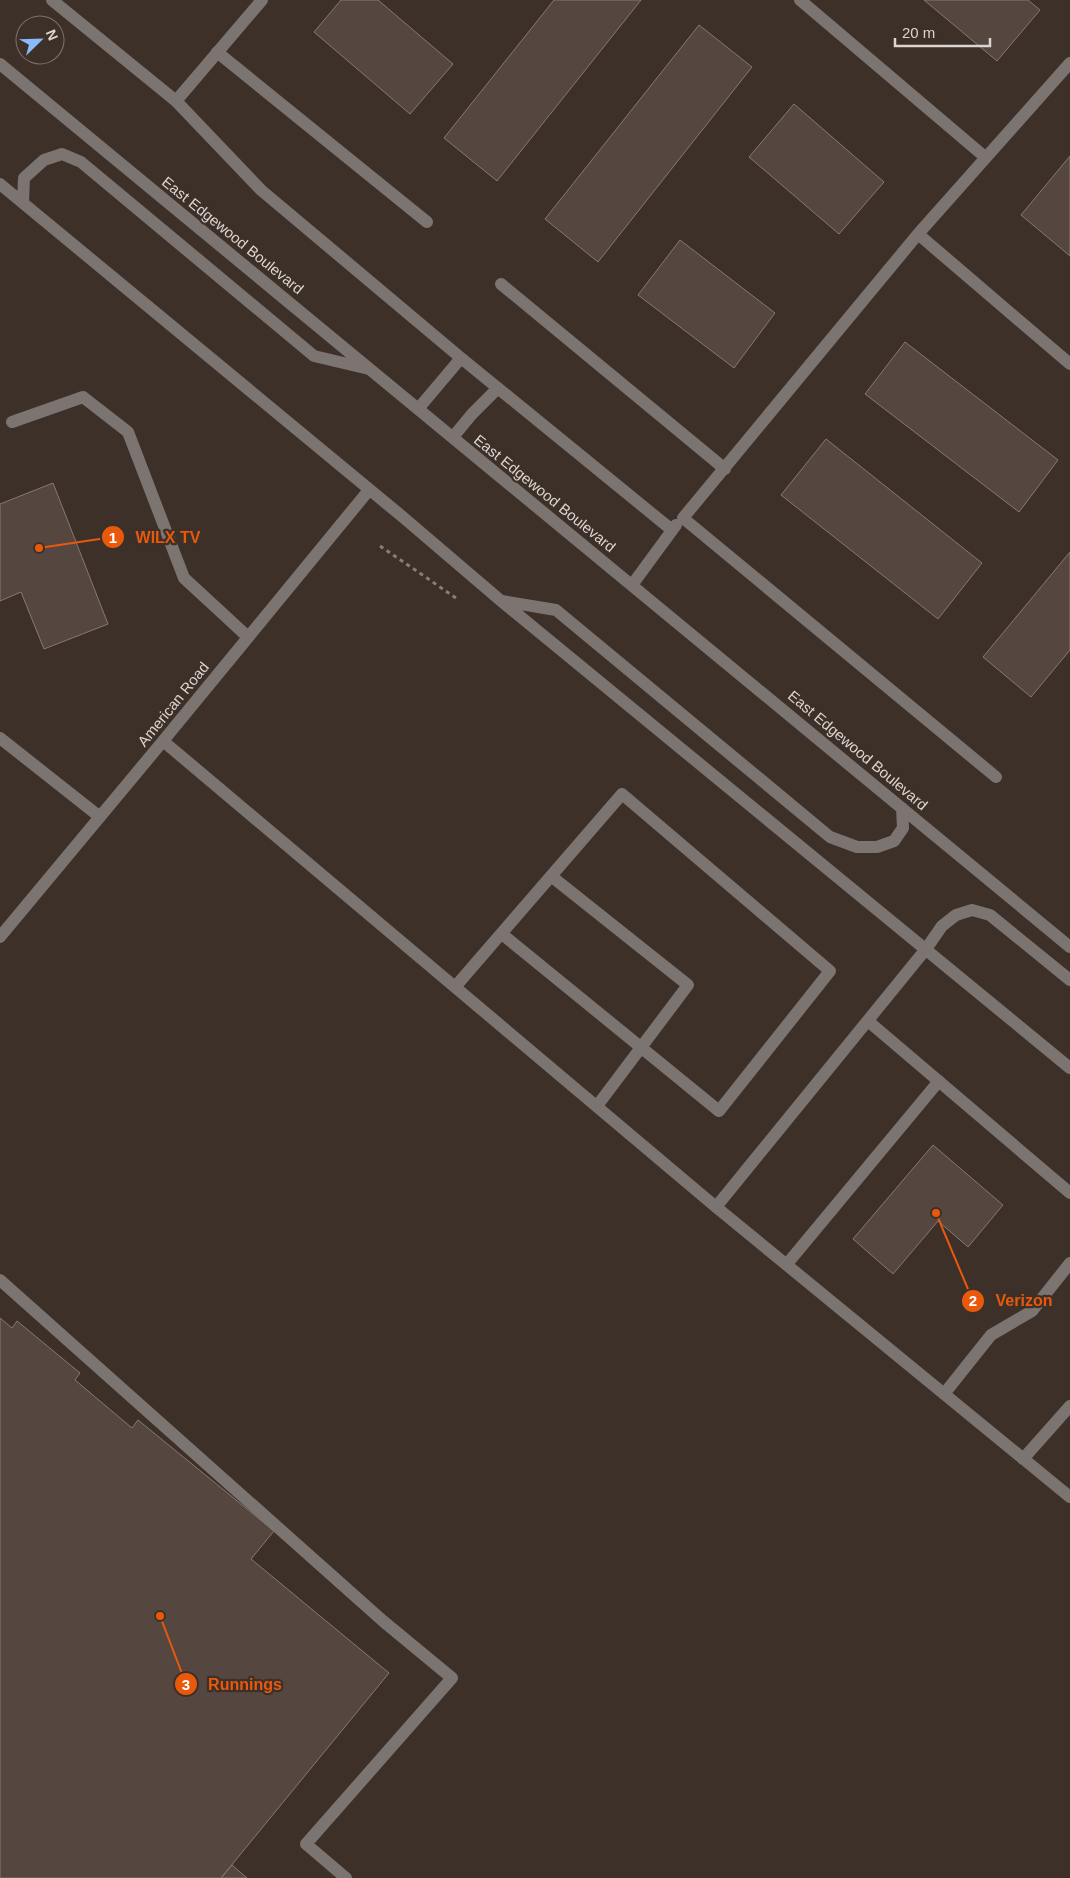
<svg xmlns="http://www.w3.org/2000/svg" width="1070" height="1878" viewBox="0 0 1070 1878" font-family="Arial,sans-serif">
  <rect width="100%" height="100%" fill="#3d3029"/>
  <path fill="#554740" stroke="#887871" d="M341 0H378L453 64 410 114 314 32Z
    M554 0H641L497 181 444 138Z
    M924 0H1028L1040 10 997 61Z
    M699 25 752 67 598 262 545 219Z
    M794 104 884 182 839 234 749 157Z
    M1070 156V256L1021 215Z
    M680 240 775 313 734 368 638 295Z
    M905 342 1058 460 1019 512 865 394Z
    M826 439 982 563 938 619 781 495Z
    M53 483 108 624 44 649 21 592 0 601V504Z
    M1070 552V650L1031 697 983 657Z
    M933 1145 1003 1205 968 1247 938 1221 893 1274 853 1239Z
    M0 1318 12 1328 17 1321 80 1373 75 1380 132 1428 138 1420 274 1531 251 1559 389 1673 221 1878H0Z
    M232 1865 247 1878H221Z"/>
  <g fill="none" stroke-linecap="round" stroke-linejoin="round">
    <path stroke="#887e78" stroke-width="3" stroke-dasharray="4 4" stroke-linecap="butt" d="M380 546 459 600"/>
    <path stroke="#7b7471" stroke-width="12" d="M52 0 176 101
      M262 0 176 101 261 190 461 358 672 530
      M800 0 985 157
      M217 52 427 222
      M0 64 1070 947
      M0 184 404 518 500 600 1070 1068
      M23 203 24 178 44 160 62 154 81 162 314 356 369 369
      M918 234 1070 364
      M501 284 725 469
      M418 409 461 358
      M12 422 83 397 128 432 184 578 248 637
      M453 437 472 414 498 388
      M632 585 676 525
      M502 601 556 610 830 837 857 847H877L894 841 903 828 902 808
      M0 738 100 817
      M163 741 716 1207 1070 1497
      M996 777 683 518 918 234 1070 63
      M551 876 688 985 597 1106
      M0 937 163 741 369 490
      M455 987 622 794 830 971 719 1111 502 934
      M868 1021 1070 1193
      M716 1207 926 949 942 926 956 915 972 910 990 915 1070 980
      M787 1264 939 1081
      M0 1280 383 1621 452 1678 306 1844 346 1878
      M944 1394 991 1335 1032 1311 1070 1263
      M1023 1459 1070 1406"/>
  </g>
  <g text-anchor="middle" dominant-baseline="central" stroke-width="4.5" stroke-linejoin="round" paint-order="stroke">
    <g font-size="15" fill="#dcd4d0" stroke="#3d3029">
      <text transform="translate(233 235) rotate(39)">East Edgewood Boulevard</text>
      <text transform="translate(545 493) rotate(39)">East Edgewood Boulevard</text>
      <text transform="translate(173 704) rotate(-51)">American Road</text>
      <text transform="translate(858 750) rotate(40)">East Edgewood Boulevard</text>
    </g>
  </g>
  <path fill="none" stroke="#e8590c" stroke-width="2" d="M39 548L113 537M936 1213L973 1301M160 1616L186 1684"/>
  <g fill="#e8590c" stroke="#3d3029" stroke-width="2">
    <circle cx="39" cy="548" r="5"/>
    <circle cx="936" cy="1213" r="5"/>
    <circle cx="160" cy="1616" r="5"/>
    <circle cx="113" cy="537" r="12"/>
    <circle cx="973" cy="1301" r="12"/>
    <circle cx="186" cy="1684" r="12"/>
  </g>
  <g font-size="15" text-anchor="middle" font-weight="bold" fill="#fff">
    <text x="113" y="543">1</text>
    <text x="973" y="1306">2</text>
    <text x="186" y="1690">3</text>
  </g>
  <g font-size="16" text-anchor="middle" font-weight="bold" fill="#e8590c" stroke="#3d3029" stroke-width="4.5" stroke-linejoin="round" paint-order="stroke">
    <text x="168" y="543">WILX TV</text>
    <text x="1024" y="1306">Verizon</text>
    <text x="245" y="1690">Runnings</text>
  </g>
  <g transform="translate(40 40) rotate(67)"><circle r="24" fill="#3d3029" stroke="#7d726c"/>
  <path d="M0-4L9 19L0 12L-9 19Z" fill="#8abafc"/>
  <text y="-8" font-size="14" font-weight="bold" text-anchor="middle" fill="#dcd4d0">N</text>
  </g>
  <path d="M895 38v8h95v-8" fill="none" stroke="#dcd4d0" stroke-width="2.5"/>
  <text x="902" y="38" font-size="15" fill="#dcd4d0" stroke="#3d3029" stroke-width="4" paint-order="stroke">20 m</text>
</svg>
